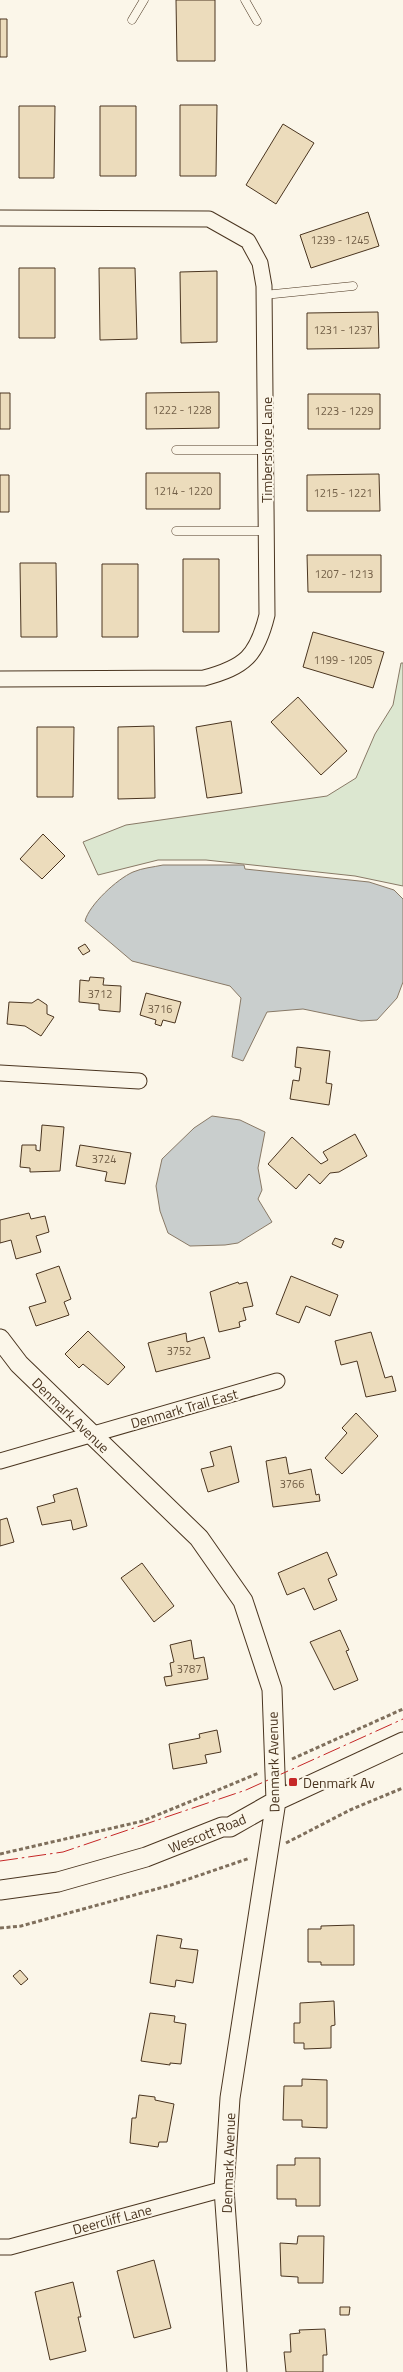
<svg xmlns="http://www.w3.org/2000/svg" width="403" height="2372" viewBox="0 0 403 2372" font-family="'Titillium Web',sans-serif">
  <rect width="100%" height="100%" fill="#fbf6e9"/>
  <path fill="#dce7d0" stroke="#887966" d="M401 663H403V886L355 876 206 860H158L98 875 83 842 126 825 327 796 356 778 375 734 393 705Z"/>
  <path fill="#c9cecd" stroke="#887966" d="M163 865H244L245 869 369 882 394 890 403 899V982L397 998 377 1020 361 1021 303 1009 267 1012 243 1061 232 1057 241 998 230 986 132 961 85 921C89 905 117 879 133 872 142 868 154 867 163 865Z
    M212 1116 240 1120 265 1132 258 1168 262 1190 258 1199 272 1222 238 1243 225 1245 190 1246 168 1233 160 1211 156 1186 162 1159 194 1128Z"/>
  <path fill="#ecdcbc" stroke="#4a3520" d="M176 0H215V61H177Z
    M0 19H7V57H0Z
    M180 105H217L216 176H180Z
    M19 106H55L54 178H19Z
    M100 106H136V176H100Z
    M283 124 314 143 276 204 246 185Z
    M368 212 379 246 311 268 300 235Z
    M19 268H55V338H19Z
    M99 268H135L137 339 100 340Z
    M217 271V342L181 343 180 272Z
    M378 312 379 348 307 349V313Z
    M219 392V428L146 429V393Z
    M0 393H10V429H0Z
    M308 394H380V429H308Z
    M146 473H220V509H146Z
    M379 474 380 511H307V475Z
    M0 475H9V512H0Z
    M307 555H381V592H308Z
    M183 559H219V632H183Z
    M20 563H56L57 637H21Z
    M102 564H138V637H102Z
    M313 632 384 652 373 688 303 667Z
    M298 697 347 751 321 775 271 722Z
    M231 721 242 793 207 798 196 727Z
    M154 726 155 798 118 799V727Z
    M37 727H74L73 797H37Z
    M43 834 65 856 42 879 20 859Z
    M85 944 90 951 83 955 78 948Z
    M90 977 104 978 103 985 121 986 120 1012 99 1010V1004L79 1002 80 980 89 981Z
    M146 993 181 1002 175 1023 163 1020 161 1026 155 1024 156 1020 140 1015Z
    M38 999 47 1005V1014L54 1017 41 1036 25 1026 7 1024 9 1002 32 1003Z
    M297 1047 330 1051 326 1083 332 1084 329 1105 290 1099 293 1080 299 1081 301 1068 295 1067Z
    M42 1125 64 1127 60 1171 30 1172V1168L20 1167 22 1145H36V1150L40 1151Z
    M355 1134 367 1156 339 1172 330 1173 320 1184 309 1174 296 1189 268 1164 292 1137 321 1164 328 1160 323 1152Z
    M80 1145 131 1153 125 1184 105 1181 107 1172 76 1166Z
    M29 1213 31 1219 45 1216 49 1232 36 1236 41 1252 16 1259 11 1240 0 1243V1220Z
    M335 1238 344 1241 341 1248 332 1244Z
    M59 1266 71 1299 64 1302 69 1315 36 1326 29 1307 46 1302 36 1274Z
    M291 1276 338 1295 330 1316 306 1306 299 1323 276 1314Z
    M238 1282 239 1284 247 1282 253 1306 243 1308 246 1320 239 1322 240 1327 219 1332 210 1292Z
    M88 1331 125 1367 108 1385 83 1364 79 1368 65 1354Z
    M371 1332 385 1378 392 1376 396 1391 366 1397 357 1361 341 1365 335 1341Z
    M186 1333 187 1342 204 1337 210 1358 156 1372 148 1343Z
    M356 1413 378 1436 342 1474 325 1458 347 1433 342 1428Z
    M231 1446 239 1482 208 1492 201 1469 214 1466 210 1452Z
    M286 1457 289 1474 311 1469 316 1495 319 1494 320 1501 273 1507 266 1461Z
    M77 1488 87 1526 73 1530 71 1520 42 1525 37 1507 55 1502 53 1495Z
    M7 1518 14 1542 0 1546V1520Z
    M327 1552 337 1575 328 1579 337 1600 314 1610 304 1588 287 1595 278 1573Z
    M142 1563 174 1606 154 1622 121 1578Z
    M340 1630 349 1650 346 1651 358 1680 334 1690 310 1642Z
    M191 1640 194 1659 204 1657 208 1679 166 1686 164 1677 172 1676 170 1663 174 1662 170 1645Z
    M217 1730 221 1752 205 1755 207 1763 173 1769 169 1744 200 1738 199 1734Z
    M354 1925V1965H321V1962H308V1929H321V1926Z
    M157 1935 182 1939 180 1948 198 1950 193 1983 176 1980 175 1987 150 1983Z
    M20 1970 28 1979 21 1985 13 1976Z
    M334 2001 335 2025 331 2026V2048L304 2049V2043H294V2023H300V2003Z
    M150 2013 175 2016 174 2022 186 2024 181 2064 170 2063V2065L141 2061Z
    M302 2079 327 2080V2128L302 2127V2120H283L284 2086H302Z
    M139 2095 155 2097V2100L174 2104 167 2142H159L158 2147 130 2143 132 2118H136Z
    M295 2158H320V2206H296V2199H277V2165H295Z
    M298 2236H324L323 2283H298V2277L281 2276 280 2243 297 2244Z
    M154 2260 171 2328 134 2338 117 2271Z
    M73 2282 81 2317H78L86 2351 50 2360 35 2292Z
    M340 2307H350L349 2315H340Z
    M325 2329 327 2355H323V2372H286L284 2352H291L290 2334 300 2333 299 2330Z"/>
  <g fill="none" stroke-linecap="round" stroke-linejoin="round">
    <g stroke="#4a3520" stroke-width="9">
      <path id="service" d="M245 0 257 21
        M132 20 144 0
        M264 295 353 286
        M176 450H266
        M176 531H266"/>
    </g>
    <g stroke="#4a3520" stroke-width="17">
      <path id="minor" d="M0 218 209 219 248 241 260 263 264 286 267 615C257 656 245 667 204 678L0 679
        M0 1073 139 1081
        M0 1461 277 1381
        M0 2247H10L224 2189"/>
    </g>
    <g stroke="#4a3520" stroke-width="21">
      <path id="tertiary" d="M0 1339 19 1364 199 1538 243 1601 272 1689 276 1801 230 2098 224 2189 237 2372
        M0 1890 58 1882 146 1857 222 1827H230L276 1801 403 1742"/>
    </g>
    <path stroke="#7f6f5c" stroke-width="3" stroke-dasharray="4 2.5" stroke-linecap="butt" d="M292 1759 403 1709
      M286 1843 350 1810 403 1788
      M0 1854 143 1821 259 1773
      M0 1928 21 1926 171 1885 250 1858"/>
    <use href="#service" stroke="#fbf6e9" stroke-width="8"/>
    <use href="#minor" stroke="#fbf6e9" stroke-width="15"/>
    <use href="#tertiary" stroke="#fbf6e9" stroke-width="19"/>
    <path stroke="#c62828" stroke-width="1" stroke-dasharray="18 4 2.5 4" stroke-linecap="butt" d="M0 1861 63 1852 246 1790 403 1719"/>
  </g>
  <rect fill="#c62828" stroke="#fbf6e9" stroke-width="2" x="288" y="1777" width="10" height="10" rx="2.5"/>
  <g text-anchor="middle" dominant-baseline="central" stroke-width="4" stroke-linejoin="round" paint-order="stroke">
    <g font-size="11" fill="#725f47">
      <text x="340" y="240">1239 - 1245</text>
      <text x="343" y="330">1231 - 1237</text>
      <text x="182" y="410">1222 - 1228</text>
      <text x="344" y="411">1223 - 1229</text>
      <text x="183" y="491">1214 - 1220</text>
      <text x="343" y="493">1215 - 1221</text>
      <text x="344" y="574">1207 - 1213</text>
      <text x="343" y="660">1199 - 1205</text>
      <text x="100" y="994">3712</text>
      <text x="160" y="1009">3716</text>
      <text x="104" y="1159">3724</text>
      <text x="179" y="1351">3752</text>
      <text x="292" y="1484">3766</text>
      <text x="189" y="1669">3787</text>
    </g>
    <g font-size="14" fill="#4a3520" stroke="#fbf6e9">
      <text transform="translate(266 450) rotate(-90)">Timbershore Lane</text>
      <text transform="translate(184 1408) rotate(-16)">Denmark Trail East</text>
      <text transform="translate(71 1415) rotate(44)">Denmark Avenue</text>
      <text transform="translate(273 1762) rotate(-91)">Denmark Avenue</text>
      <text transform="translate(207 1833) rotate(-22)">Wescott Road</text>
      <text transform="translate(228 2163) rotate(-88)">Denmark Avenue</text>
      <text transform="translate(112 2219) rotate(-15)">Deercliff Lane</text>
    </g>
    <g font-size="14" fill="#4a3520" stroke="#fbf6e9" text-anchor="start">
      <text x="303" y="1782">Denmark Av</text>
    </g>
  </g>
</svg>
